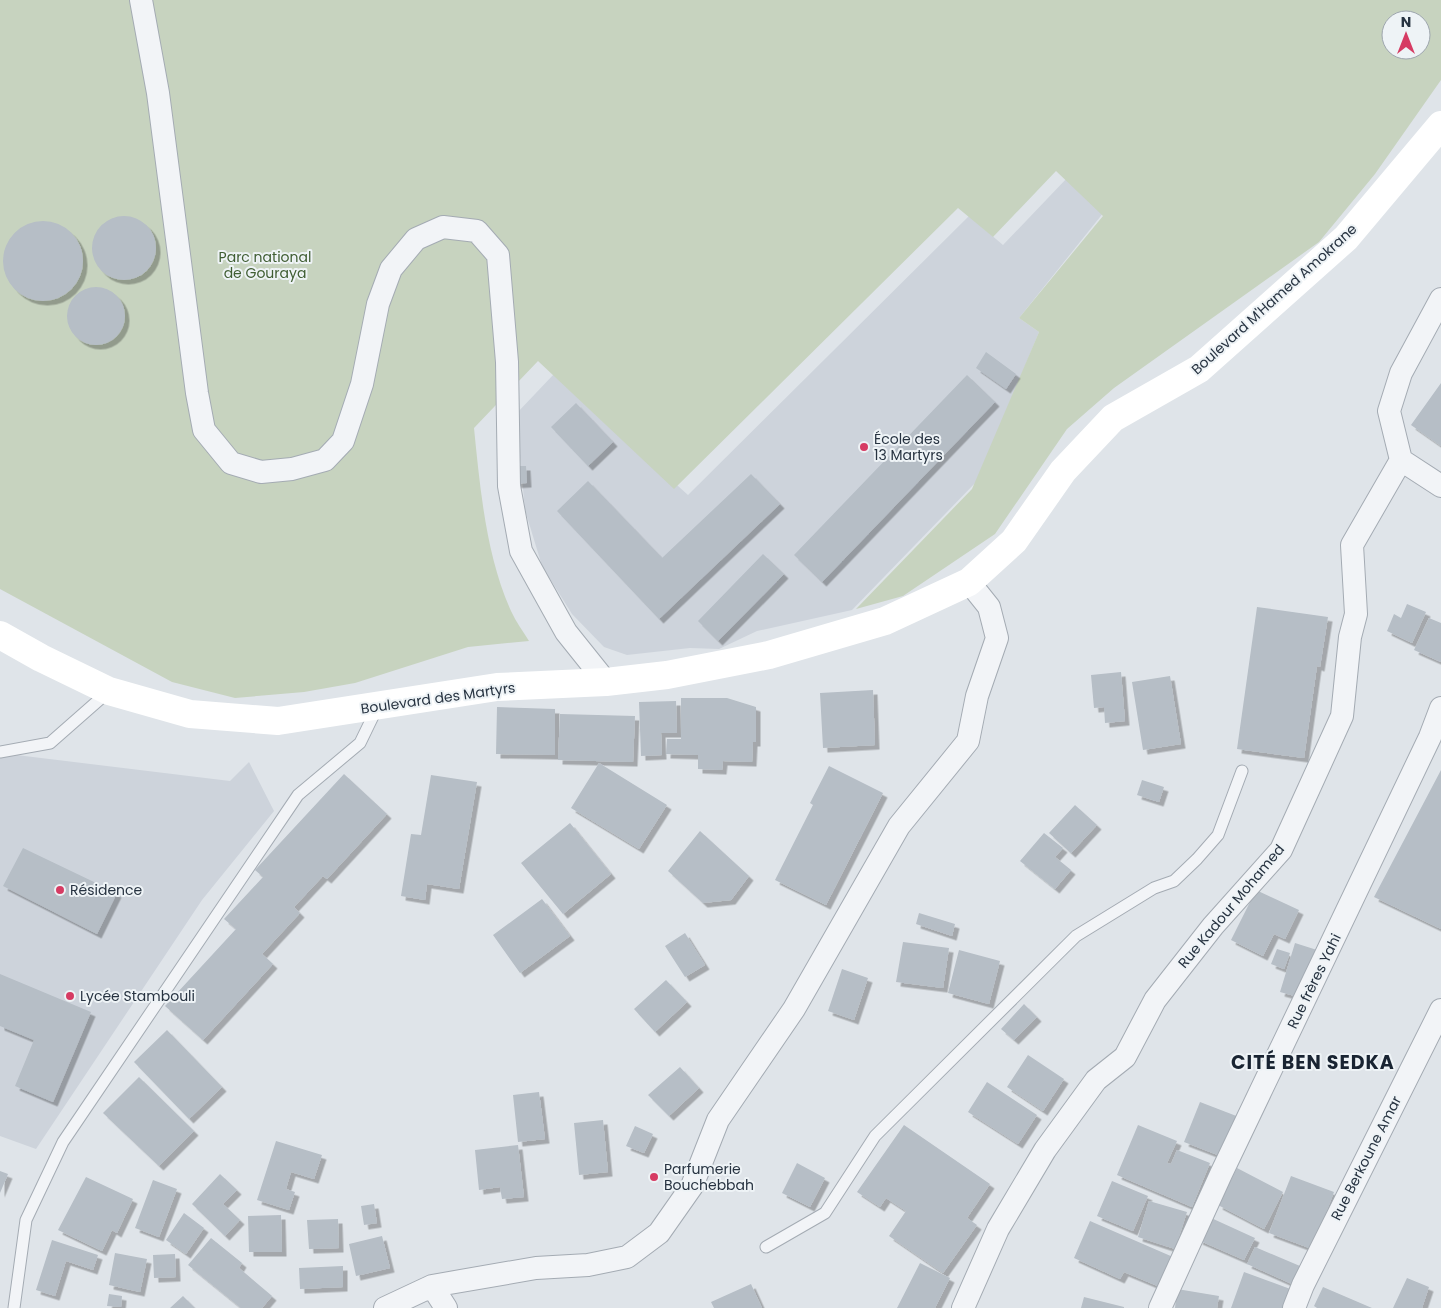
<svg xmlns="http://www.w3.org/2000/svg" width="1441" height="1308" viewBox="0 0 1441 1308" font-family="Poppins,sans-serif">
  <defs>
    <filter id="shadow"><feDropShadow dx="4.5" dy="4.5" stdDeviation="0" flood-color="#0004"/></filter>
  </defs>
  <rect width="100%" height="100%" fill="#dfe4e9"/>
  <path fill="#cdd3db" d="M1068 177 1104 212 1019 318 1039 332 978 480 852 610 757 631 719 649 690 648 627 655 604 647 572 614 542 566 525 510 516 414 554 374 688 495 969 216 1003 245Z
    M0 753 230 781 249 762 274 811 202 900 36 1149 0 1136Z"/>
  <path fill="#c7d3bf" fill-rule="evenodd" d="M0 0H1441V80L1375 174 1319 242 1114 388 1067 429 995 534 903 596 856 609 972 489 1039 332 1019 318 1103 216 1056 171 993 237 958 208 674 489 538 361 474 428C480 487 486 556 511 611 516 622 523 631 529 641L468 647 355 683 304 692 235 698 172 682 0 589ZM1391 20H1421V50H1391Z"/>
  <path fill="#b6bec6" filter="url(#shadow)" d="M92 248a32 32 0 1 1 64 0a32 32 0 1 1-64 0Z
    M3 261a40 40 0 1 1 80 0a40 40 0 1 1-80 0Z
    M67 316a29 29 0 1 1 58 0a29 29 0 1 1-58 0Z
    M986 352 1016 374 1006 389 976 368Z
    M967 375 995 402 822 582 794 555Z
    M1441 383V446L1411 425Z
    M576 403 613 442 588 466 551 427Z
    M509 466H526L527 483 510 484Z
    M751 474 780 504 659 619 557 511 588 481 662 558Z
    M763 554 784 574 718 641 698 621Z
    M1407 604 1426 612 1412 643 1387 631 1394 614 1401 618Z
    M1257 607 1328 617 1320 667 1317 666 1304 758 1237 749Z
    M1429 618 1441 623V662L1414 650Z
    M1121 672 1125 721 1105 723 1104 707 1094 708 1091 675Z
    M1170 676 1181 744 1143 750 1132 682Z
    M873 690 875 745 823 748 820 693Z
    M681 698H727L756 707V742H753L752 762 723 761 722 770 698 769V755L666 754 667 739H681Z
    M676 701 677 733H661L662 755 641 756 639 702Z
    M497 707 555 709V755L496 754Z
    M560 714 635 716 633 762 558 760Z
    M599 763 667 805 639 849 571 808Z
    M829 766 883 793 826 905 775 880 813 805 810 803Z
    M1441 770V929L1374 897Z
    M344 774 387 814 327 879 323 876 294 907 300 913 262 954 273 964 203 1040 165 1006 236 929 224 919 263 877 255 870Z
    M431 775 477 782 459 889 427 884 425 900 401 896 411 834 421 835Z
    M1142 780 1164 787 1159 802 1137 795Z
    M1075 805 1097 825 1071 853 1049 833Z
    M570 823 611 874 563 914 521 863Z
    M700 831 749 876 731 900 703 903 668 871Z
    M1044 833 1063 848 1055 857 1071 870 1055 889 1020 861Z
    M23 848 117 893 97 934 3 886Z
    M1256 890 1299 910 1285 939 1274 934 1263 956 1231 940Z
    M542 899 570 936 520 973 493 935Z
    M919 913 955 924 952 936 916 924Z
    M685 933 705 965 685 977 665 946Z
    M903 942 949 948 943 988 896 982Z
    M1295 943 1317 950 1302 998 1280 992Z
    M1277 949 1290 953 1284 969 1271 964Z
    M959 950 1000 961 989 1004 948 993Z
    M842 969 868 978 854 1020 828 1011Z
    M0 974 91 1012 53 1102 15 1086 34 1040 0 1026Z
    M666 980 687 1002 655 1032 634 1009Z
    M1024 1004 1037 1017 1014 1040 1001 1029Z
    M167 1030 222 1087 189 1119 134 1062Z
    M1028 1055 1064 1079 1043 1111 1007 1087Z
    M680 1067 699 1088 669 1116 648 1095Z
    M139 1077 194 1131 159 1166 103 1113Z
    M987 1082 1037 1115 1018 1144 968 1112Z
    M539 1092 545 1139 518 1142 513 1095Z
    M1200 1102 1239 1117 1223 1157 1184 1142Z
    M603 1120 608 1172 579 1175 574 1123Z
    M904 1125 990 1184 967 1218 977 1225 943 1273 889 1236 906 1211 886 1198 880 1207 857 1192Z
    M1138 1125 1177 1141 1167 1163 1171 1164 1177 1150 1210 1163 1192 1207 1117 1175Z
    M635 1126 653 1134 644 1153 626 1146Z
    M276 1141 322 1155 314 1179 291 1172 286 1189 295 1192 289 1210 257 1200Z
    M518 1145 524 1197 502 1199 500 1187 479 1190 475 1150Z
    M797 1163 825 1178 810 1207 782 1193Z
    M1237 1168 1283 1192 1264 1229 1218 1205Z
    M0 1171 8 1174 0 1193Z
    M220 1174 237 1190 223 1204 240 1220 225 1236 192 1204Z
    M1291 1176 1334 1192 1312 1249 1269 1233Z
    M86 1177 133 1199 117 1233 112 1230 102 1251 58 1230Z
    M153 1180 177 1189 159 1237 135 1228Z
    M1112 1181 1148 1196 1133 1231 1097 1216Z
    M1149 1201 1187 1212 1175 1249 1138 1237Z
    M374 1204 377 1223 364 1225 361 1206Z
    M184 1213 204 1228 186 1254 166 1240Z
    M281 1215 282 1252H249L248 1216Z
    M1209 1217 1255 1238 1244 1260 1198 1240Z
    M338 1219 339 1248 309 1249 307 1220Z
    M1090 1221 1173 1257 1160 1287 1124 1272 1120 1279 1074 1258Z
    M382 1236 390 1268 356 1276 349 1244Z
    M211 1238 242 1263 239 1268 272 1296 262 1308H241L188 1265Z
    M52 1240 98 1255 93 1270 66 1261 55 1296 36 1290Z
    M1255 1247 1300 1266 1292 1284 1247 1264Z
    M115 1253 147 1259 140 1292 109 1285Z
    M175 1254 176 1277 154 1278 153 1255Z
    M920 1263 950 1278 935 1308H897Z
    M343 1266V1287L300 1289 299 1268Z
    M1244 1272 1293 1290 1286 1308H1231Z
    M1407 1278 1429 1287 1422 1308H1393Z
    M751 1284 762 1308H714L711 1302Z
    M1323 1287 1372 1308H1317L1314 1306Z
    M1177 1289 1219 1296 1217 1308H1175Z
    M109 1294 122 1296 121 1307 107 1306Z
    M183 1296 195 1308H170Z
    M1084 1297 1124 1307V1308H1081Z"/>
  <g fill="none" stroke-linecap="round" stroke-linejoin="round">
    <g stroke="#a4abb3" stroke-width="13">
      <path id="lane" d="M0 752 50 743 108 692
        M766 1247 825 1213 875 1136 1076 936 1154 888 1174 881 1197 859 1218 835 1242 771
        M14 1308 26 1220 63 1142 298 795 360 743 377 708"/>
    </g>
    <g stroke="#a4abb3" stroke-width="24">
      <path id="street" d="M141 0 158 93 197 393 204 430 231 463 261 472 292 469 325 460 343 441 362 384 378 304 391 269 416 239 443 227 477 231 498 255 507 362 509 486 521 551 566 632 606 682
        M1401 460 1441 486
        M432 1286 446 1308
        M385 1308 432 1286 536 1268 588 1265 627 1257 659 1233 692 1186 718 1120 794 1009 899 826 968 741 977 696 997 638 989 607 969 582
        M963 1308 998 1229 1045 1150 1096 1080 1125 1057 1155 1000 1213 926 1281 850 1342 716 1350 637 1356 614 1352 545 1401 460 1389 411 1401 373 1441 299
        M1160 1308 1221 1174 1430 737 1441 708
        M1294 1308 1303 1285 1441 1010"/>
    </g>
    <use href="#lane" stroke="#f2f4f7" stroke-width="11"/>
    <use href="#street" stroke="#f2f4f7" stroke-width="22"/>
    <path stroke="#fff" stroke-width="28" d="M0 635 41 658 109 691 190 714 278 721 497 687 606 682 667 675 769 655 885 621 969 582 1014 541 1063 471 1113 418 1199 369 1346 238 1441 125"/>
  </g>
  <g fill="#d63b63" stroke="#eef3f6" stroke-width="2">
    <circle cx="864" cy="447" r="5"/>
    <circle cx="60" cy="890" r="5"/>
    <circle cx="70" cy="996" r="5"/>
    <circle cx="654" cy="1177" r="5"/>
  </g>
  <g text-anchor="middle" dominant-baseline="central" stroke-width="4" stroke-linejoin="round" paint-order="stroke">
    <g font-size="14" fill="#405e33" stroke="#eef3f6">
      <text x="265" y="257">Parc national<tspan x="265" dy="16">de Gouraya</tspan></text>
    </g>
    <g font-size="14" fill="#273341" stroke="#eef3f6">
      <text transform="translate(1274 299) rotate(-42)">Boulevard M'Hamed Amokrane</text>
      <text transform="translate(438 698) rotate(-8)">Boulevard des Martyrs</text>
      <text transform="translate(1231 906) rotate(-50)">Rue Kadour Mohamed</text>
      <text transform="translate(1314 981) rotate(-64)">Rue frères Yahi</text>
      <text transform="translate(1366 1158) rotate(-63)">Rue Berkoune Amar</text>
    </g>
    <g font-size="14" fill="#273341" stroke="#eef3f6" text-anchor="start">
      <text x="874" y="439">École des<tspan x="874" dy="16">13 Martyrs</tspan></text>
      <text x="70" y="890">Résidence</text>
      <text x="80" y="996">Lycée Stambouli</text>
      <text x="664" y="1169">Parfumerie<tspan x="664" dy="16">Bouchebbah</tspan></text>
    </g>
    <g font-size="19" font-weight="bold" letter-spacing="1" fill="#192432" stroke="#eef3f6">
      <text x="1313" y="1062">CITÉ BEN SEDKA</text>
    </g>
  </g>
  <g transform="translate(1406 35)"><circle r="24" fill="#eef3f6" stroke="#9ea6ae"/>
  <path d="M0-4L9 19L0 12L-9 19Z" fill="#d63b63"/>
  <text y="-8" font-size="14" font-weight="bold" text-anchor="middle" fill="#273341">N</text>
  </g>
</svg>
